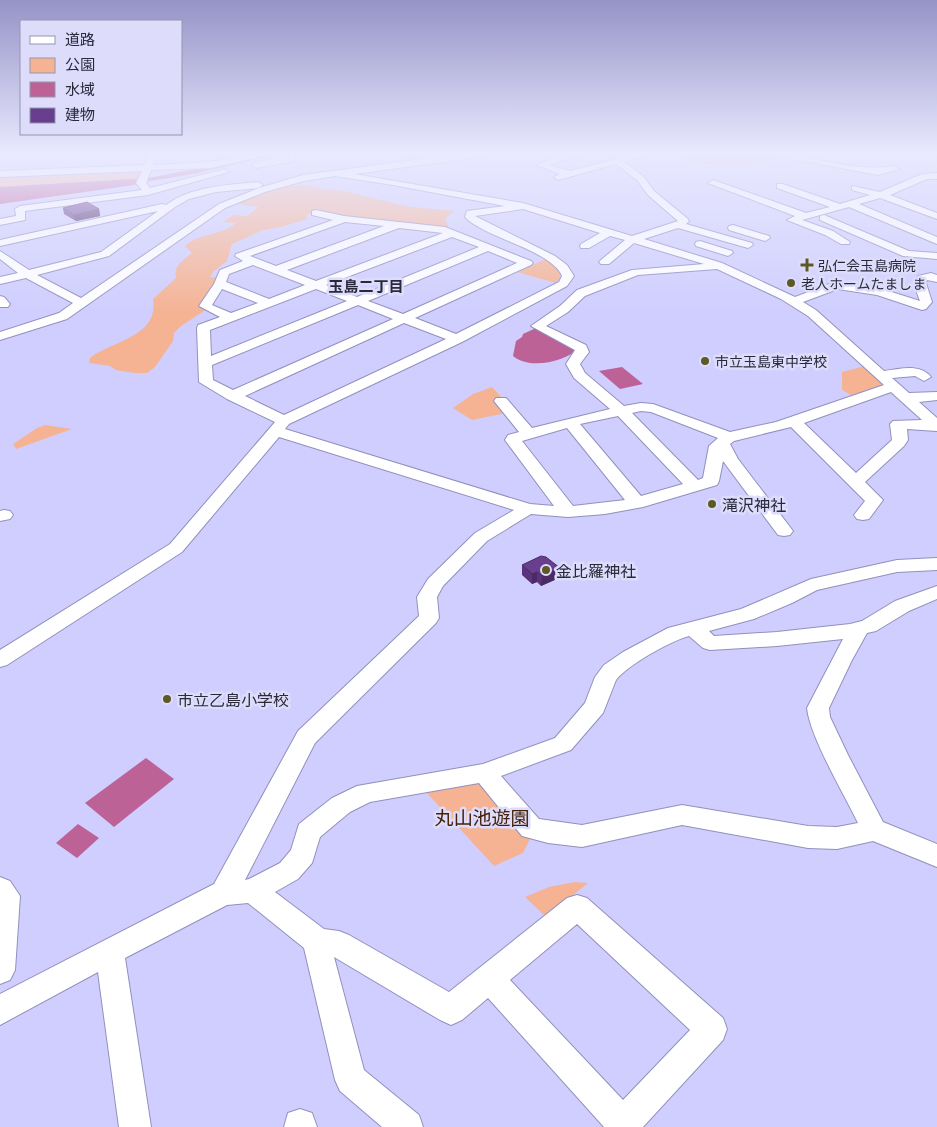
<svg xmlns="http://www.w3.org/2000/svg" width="937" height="1127" viewBox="0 0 937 1127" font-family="'Exo 2','Noto Sans JP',sans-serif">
  <rect width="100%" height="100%" fill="#cfcefe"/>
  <path fill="#f5b394" d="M704 154H757L778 158C751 166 709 167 682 159Z
    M142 168 137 179 0 187V175Z
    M303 185 325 189 340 190 410 207 454 211 445 219 449 228 351 217 315 211 306 216 307 219 281 227 263 230 232 244 227 261 214 271 210 277 219 278 207 309 181 326 174 333 173 341 155 367 147 373H134L116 370 110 366 89 363 90 358C114 340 159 337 153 299L176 278C173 266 183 260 192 253L185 246C199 233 221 236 236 223L223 222 233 215 247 216 259 207 232 203 262 190Z
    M546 259 559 269 560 278 556 283 517 272Z
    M865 366 886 385 853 396 842 390V372Z
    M492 387 504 400 506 413 472 420 453 408 473 394Z
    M45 425 72 429 16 449 13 444 37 428Z
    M466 783 487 785 528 832 530 839 523 853 494 866 427 793Z
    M575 882 588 883 546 917 525 897 549 887Z"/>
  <path fill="#bc6296" d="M272 154H279L193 174 138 183 134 185 0 204V187L148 178Z
    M536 328 579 348C565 362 529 370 513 356L516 341 522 337 523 334Z
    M622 367 643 384 620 389 599 371Z
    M146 758 174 779 114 827 85 803Z
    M78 824 99 838 77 858 56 843Z"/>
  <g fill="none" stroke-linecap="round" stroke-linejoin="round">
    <g stroke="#9190bd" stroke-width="2">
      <path id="minor" d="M152 154 156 157 153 165 210 162 253 154H273L210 168 151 170 146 183 150 188 225 169 229 172 148 195 25 211V220L0 225V219L16 216 15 209 20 206 142 190 136 183 142 171 0 177V171L144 165 149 155Z
        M458 154H484L480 157 354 174 523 203 632 236 678 221 648 195 637 180 616 164 558 180 554 177 560 174 536 165 568 154H583L549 165 570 171 635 154H652L624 162 643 176 654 191 688 219 689 221 686 224 752 243 753 245 748 248 678 228 644 239 722 263 795 297 837 281 879 288 920 301C917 292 912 284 918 276L931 273 937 275V282L927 280 926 283 932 302 926 309 922 310 877 295 838 289 803 302 816 310 884 371C900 369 920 363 931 377L924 381 915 376 892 378 909 393 937 392V400L919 402 937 418V431L907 429 908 440 904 446 865 482 883 500 869 519 863 520 857 519 854 515 865 501 791 427 734 441 730 444 738 459 793 531 790 535 784 536 778 535 723 461 719 481 717 485 643 507 605 514 568 517 531 514 487 541 443 586 437 597 439 618 436 623 315 743 245 880 249 879 280 863 291 850 299 824 332 798 357 786 483 764 555 738 585 703 595 677 604 665 623 652 668 628 741 609 811 579 897 560 937 558V570L897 572 817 590 792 603 754 619 709 631 714 636 777 632 850 624 862 621 895 601 937 586V599L909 611 876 631 867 633 852 660 829 708 830 717 848 755 883 822 937 844V867L873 841 837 849 808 848 682 825 582 847 548 843 522 836 479 783 370 802 350 812 320 837 312 863 298 879 275 892 324 929 339 931 349 935 449 992 567 898 577 895 587 898 723 1018 727 1029 723 1040 643 1127H604L488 998 462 1020 451 1025 440 1020 334 957 364 1070 419 1115 423 1127H382L340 1091 335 1080 304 948 248 903 227 905 125 958 151 1127H119L98 972 0 1025V994L214 884 298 731 419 616 417 597 428 579 475 533 514 510 279 437 182 552 7 665 0 667V650L170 544 275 422 227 399 199 382 197 328 198 325 220 317 199 306 214 284 220 270 243 261 235 256 236 254 333 220 312 215V211L316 210 344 216 445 227 531 261 533 263 531 265 415 318 456 334 559 282 562 276C551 250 485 238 465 217L467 211 505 206 393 185 335 176 304 181 265 192 225 208 67 319 0 340V332L59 313 73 303 26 278 0 284V277L18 273 0 259V251L29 270 101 252 158 211 0 246V240L162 204 166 205C192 186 227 185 258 182L263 185 258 188 216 192 189 199 175 207 109 256 37 275 81 298 219 204 259 188 303 175ZM523 209 600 233 581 244 580 246 581 248H589L610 236 625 240 601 260 599 262 601 264H609L634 243 704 264 632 270 577 290 560 306 531 326 575 350 566 364 574 378 610 409 532 428 506 398H496L494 401 519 432 508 435 505 440 554 506 530 504 285 429 289 424 462 342 567 286 574 276 567 265 555 256 475 216ZM345 222 384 226 276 266 250 256ZM399 228 443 233 316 281 287 270ZM452 237 479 247 357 297 326 285ZM488 251 517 263 403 314 368 301ZM253 265 305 285 269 299 226 282 229 274ZM717 269 781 299 808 316 884 385 776 422 730 432 653 404 641 403 624 406 585 373 580 364 589 352 586 345 546 326 568 312 585 296 638 275ZM222 289 258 303 231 313 212 305ZM316 289 347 301 211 356 210 330ZM358 305 393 319 233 390 213 380 212 365ZM404 323 446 339 284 415 245 396ZM891 392 922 420 893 421 890 424 892 440 856 473 804 423ZM641 411 651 412 718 438 709 446 703 478 698 480 632 413ZM618 416 683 484 641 496 580 424ZM567 428 625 500 573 506 522 441ZM689 636 703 648 710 650 777 646 843 639 807 708C810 737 844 794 858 823L837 827 808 826 682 805 582 825 539 819 501 776 571 750 603 713 616 680C628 665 670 641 689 636ZM577 924 690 1030 623 1100 510 980Z
        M767 154C809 154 855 173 895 166L899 169 878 175Z
        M292 156 295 157V161L256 168 252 165 256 162Z
        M937 173V179H927L890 195 937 213V219L880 198 859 204 937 237V244L849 207 802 220 833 231 850 242 849 244H841L825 235 787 220 795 216 708 183 713 180 716 181 806 213 830 207 777 188V184H783L840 204 870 195 852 190V186L880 192 922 174Z
        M824 215 909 251 937 253V259L903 256 820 220V216Z
        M733 225 769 236 770 238 765 241 729 230 728 228 729 226Z
        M700 241 732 251 733 253 728 256 696 246 695 244 696 242Z
        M0 296 4 297 10 304 8 307H0Z
        M4 510 10 511 13 515 10 519 0 521V511Z
        M0 877 10 881 20 896 15 970 10 980 0 984Z
        M300 1109 312 1113 317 1127H284L288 1113Z"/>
    </g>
    <use href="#minor" fill="#fff" fill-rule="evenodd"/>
  </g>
  <path fill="#5a357b" d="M63 208 99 209 100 216 76 221 64 214Z
    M522 565 560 568 559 578 541 586 537 582 532 584 522 575Z"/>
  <path fill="#4a2b64" d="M99 209 100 216 76 221 74 215Z
    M560 568 559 578 541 586 542 576Z
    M537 572V582L532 584V574Z"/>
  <path fill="#693e8f" stroke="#4a2b64" d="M87 202 99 209 74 215 63 208Z
    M541 556 546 557 560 568 542 576 537 572 532 574 522 565Z"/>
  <linearGradient id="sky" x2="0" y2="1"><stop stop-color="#9693c7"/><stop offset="0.49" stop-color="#e9e9ff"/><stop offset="1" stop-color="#e9e9ff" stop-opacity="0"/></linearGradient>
  <rect width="937" height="312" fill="url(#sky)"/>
  <g fill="#5c5926" stroke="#ddddfb" stroke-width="2">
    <path d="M804.5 257.5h5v5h5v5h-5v5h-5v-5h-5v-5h5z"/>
    <circle cx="791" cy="283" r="5"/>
    <circle cx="705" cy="361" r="5"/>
    <circle cx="712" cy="504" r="5"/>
    <circle cx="546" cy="570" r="5"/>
    <circle cx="167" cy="699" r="5"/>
  </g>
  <g text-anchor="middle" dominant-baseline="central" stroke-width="5" stroke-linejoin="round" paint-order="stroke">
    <g font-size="14" fill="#2a293c" stroke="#ddddfb" text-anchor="start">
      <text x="818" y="265">弘仁会玉島病院</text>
      <text x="801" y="283">老人ホームたましま</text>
      <text x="715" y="361">市立玉島東中学校</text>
    </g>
    <g font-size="15" font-weight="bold" fill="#2a293c" stroke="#ddddfb">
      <text x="366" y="286">玉島二丁目</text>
    </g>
    <g font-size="16" fill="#2a293c" stroke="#ddddfb" text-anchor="start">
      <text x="722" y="504">滝沢神社</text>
      <text x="556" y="570">金比羅神社</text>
      <text x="177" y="699">市立乙島小学校</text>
    </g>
    <g font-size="19" fill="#45200c" stroke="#ddddfb">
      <text x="482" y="817">丸山池遊園</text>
    </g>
  </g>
  <rect x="20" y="20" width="162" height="115" fill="#ddddfb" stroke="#9595af"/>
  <rect x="30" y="36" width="25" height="8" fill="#ffffff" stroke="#9595af"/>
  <text x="65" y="45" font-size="15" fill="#2a293c">道路</text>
  <rect x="30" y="58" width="25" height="15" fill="#f5b394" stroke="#9595af"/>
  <text x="65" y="70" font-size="15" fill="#2a293c">公園</text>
  <rect x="30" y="82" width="25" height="15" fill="#bc6296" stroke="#9595af"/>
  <text x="65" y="95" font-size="15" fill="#2a293c">水域</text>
  <rect x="30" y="108" width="25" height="15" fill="#693e8f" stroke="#9595af"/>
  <text x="65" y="120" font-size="15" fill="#2a293c">建物</text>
</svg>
